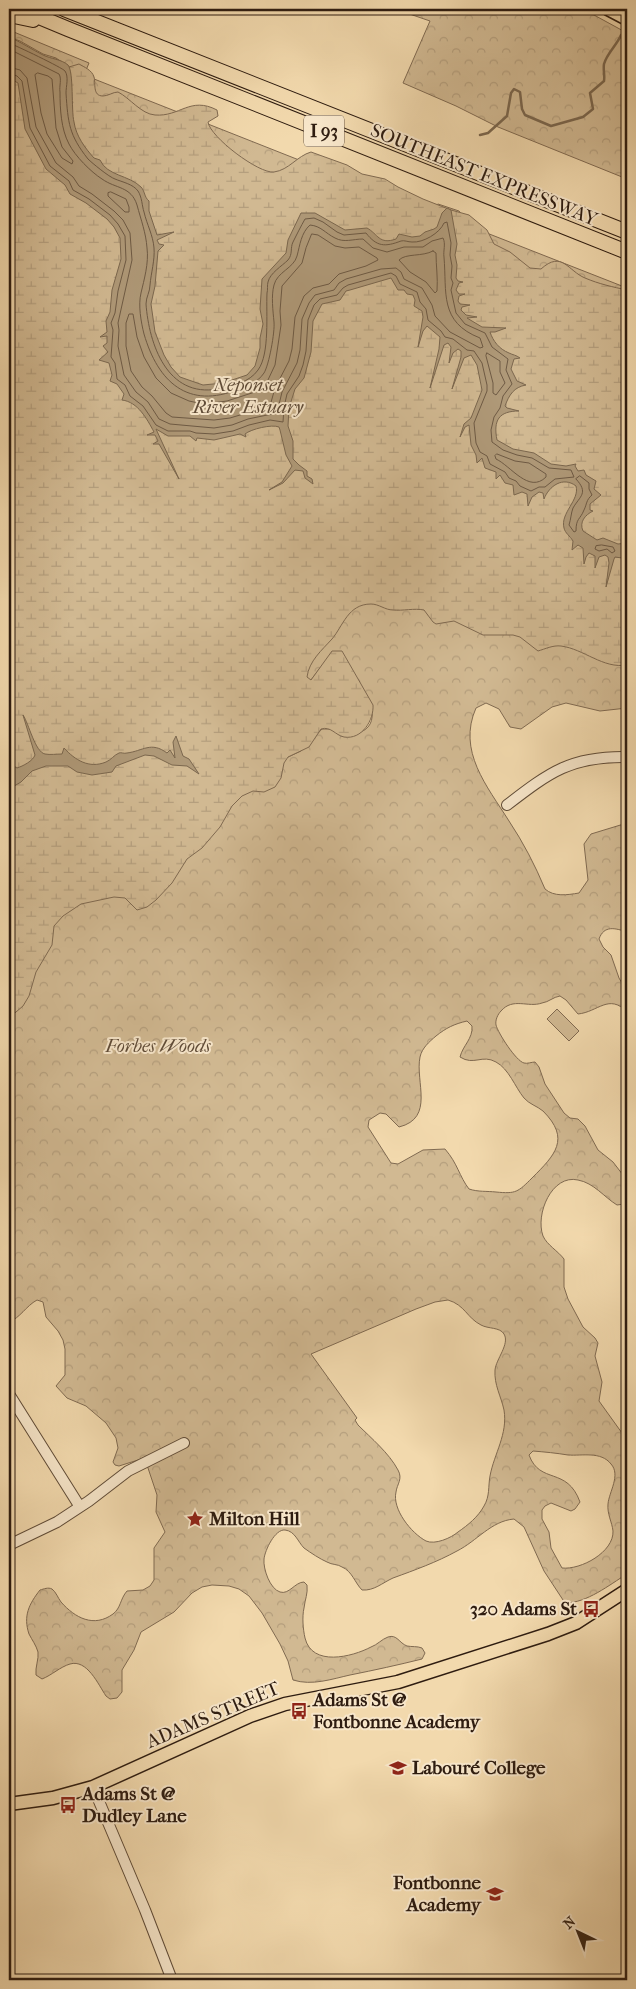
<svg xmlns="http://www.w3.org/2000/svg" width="636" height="1989" viewBox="0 0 636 1989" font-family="'IM FELL French Canon',serif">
  <defs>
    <pattern id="forest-crowns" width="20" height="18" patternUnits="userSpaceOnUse" patternTransform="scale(1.25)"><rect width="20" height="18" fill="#d1b992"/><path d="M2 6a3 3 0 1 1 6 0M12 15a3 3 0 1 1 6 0" fill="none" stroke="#b49e7d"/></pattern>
    <pattern id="wetland-marsh" width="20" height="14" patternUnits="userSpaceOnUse" patternTransform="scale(1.25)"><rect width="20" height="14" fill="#d1b992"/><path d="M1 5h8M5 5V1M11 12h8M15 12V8" fill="none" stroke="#b49e7d"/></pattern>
  </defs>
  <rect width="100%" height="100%" fill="#f2d9ad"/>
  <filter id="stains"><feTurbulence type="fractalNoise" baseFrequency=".004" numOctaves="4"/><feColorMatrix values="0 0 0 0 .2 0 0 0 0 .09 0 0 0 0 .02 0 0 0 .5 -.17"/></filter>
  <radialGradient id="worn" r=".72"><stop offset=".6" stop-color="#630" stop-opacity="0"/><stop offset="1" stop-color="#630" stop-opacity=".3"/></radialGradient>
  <path fill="#d1b992" stroke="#806a51" d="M557 1009 579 1031 569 1041 547 1019Z"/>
  <path fill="url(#forest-crowns)" stroke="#806a51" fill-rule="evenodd" d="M395 9H583L627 33V179L498 127 456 106 403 83 430 21Z
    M9 30 89 63 84 75 428 211 438 204 459 211 474 228 627 288V708L600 711 566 703 552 707 521 729 510 727 499 709 486 703 476 708C457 751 487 786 509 821 523 842 535 865 545 889 554 897 567 895 579 893L588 880 584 844 591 834 627 823V932C615 928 604 925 599 939L603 947 611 955 619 978 627 992V1012C609 993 598 1012 578 1014L566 1000 560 996C553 997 549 1002 542 1003 528 1008 513 997 501 1011 498 1014 495 1020 496 1025 498 1033 516 1061 524 1063 527 1064 532 1062 535 1062L539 1067 545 1084 564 1113 570 1118 578 1119 585 1126 598 1150 613 1162 623 1175 627 1184V1201L624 1204 617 1205C604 1197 594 1183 578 1180 552 1174 535 1214 543 1236 547 1245 558 1251 564 1259V1287L568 1299 583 1327 595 1338 598 1343 595 1356 602 1382 599 1401 627 1440V1574C609 1585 587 1603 565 1603L544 1571 524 1527 514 1519C491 1521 477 1541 457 1551 437 1562 415 1570 393 1578 382 1583 374 1591 362 1590 355 1583 352 1571 342 1567 338 1564 332 1565 327 1562 320 1559 311 1553 304 1548 298 1542 295 1531 285 1530 275 1529 265 1550 264 1559 263 1569 270 1589 280 1592 289 1595 295 1582 304 1582L307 1585C308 1594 305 1599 304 1608 302 1617 303 1629 305 1638 312 1667 352 1657 371 1647 377 1645 382 1639 388 1637 397 1634 399 1643 407 1646 412 1647 417 1646 422 1648L425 1653 422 1659C398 1665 375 1670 350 1675 332 1679 312 1686 293 1680L288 1661 280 1644 262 1613 249 1596 239 1589 229 1586 212 1585 202 1587 192 1593 174 1612 141 1632 134 1650 122 1670V1692L117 1698 110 1699 106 1696C98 1684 87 1659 70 1664 60 1667 52 1675 42 1679L36 1675C35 1667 39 1659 38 1652 36 1645 32 1640 29 1634 23 1616 29 1604 40 1590 44 1589 48 1587 52 1589 56 1592 58 1598 61 1602 75 1618 94 1628 113 1614 121 1608 120 1599 127 1591L143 1590 150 1586 154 1580V1548L165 1532 156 1512 157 1495 147 1465 142 1461 138 1460 119 1466 115 1465 113 1462 118 1448 116 1438 106 1423 86 1406 67 1398 56 1386 65 1375V1349L63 1340 58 1331 46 1317 43 1302 37 1300C26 1306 20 1318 9 1322V1305L14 1291 9 1278ZM320 668 355 676C364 690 385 721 361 732 355 734 348 735 341 736L331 729H322L301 751 288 757 307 677V679L311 680ZM467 1021 472 1026C473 1039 463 1045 460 1057 474 1066 482 1054 496 1062 509 1069 515 1087 524 1098 529 1104 537 1106 543 1111 571 1139 555 1155 532 1178 518 1192 516 1194 496 1192 487 1191 478 1192 469 1189 459 1176 458 1164 445 1149L423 1150 398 1164 391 1163 368 1127 369 1120 380 1113 386 1114 399 1127C435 1118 415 1082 420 1057 422 1048 429 1042 436 1036 446 1028 454 1024 467 1021ZM448 1300C465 1305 467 1318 481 1325 488 1329 500 1327 504 1334 510 1344 496 1359 495 1370 494 1385 501 1396 504 1410 508 1434 494 1454 490 1476 488 1487 490 1496 484 1506 478 1517 468 1525 458 1532 451 1538 435 1545 426 1541 411 1533 392 1509 396 1492 397 1484 403 1479 398 1470 389 1453 371 1438 358 1425L355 1420 357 1418 311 1354 416 1309 435 1302ZM533 1451C545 1452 556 1453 568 1455 582 1456 601 1451 611 1464 621 1475 609 1492 608 1504 607 1514 612 1522 613 1531 614 1552 581 1570 562 1568L551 1548 549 1532 542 1519V1510L545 1506 551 1503 571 1511 575 1509 580 1502C567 1466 540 1485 529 1455Z"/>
  <path fill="url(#wetland-marsh)" stroke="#806a51" d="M9 37 20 41 43 54 56 58 69 67 79 64C84 67 92 70 94 77 96 83 92 96 103 96 108 96 113 92 118 92 130 98 141 114 155 115 180 117 190 96 217 110L218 116 208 122C210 137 259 174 274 172 289 170 297 156 311 152L347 165 362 174 385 179 398 187 423 199 451 210 469 215 487 230 494 244 510 252 530 268 541 269C562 250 568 271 585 278 599 284 613 287 627 290V665C603 669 584 649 561 646 553 645 545 649 538 651L520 637 513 635H483L454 621 436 624 433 622 424 610C414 608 403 611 393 610 385 610 379 604 371 604 348 604 343 626 332 639 322 650 309 661 307 677L311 680 332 651H342L373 705C374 720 362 740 344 737 335 735 331 726 321 729L309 747 288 757 284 763 281 778 275 787 264 792 253 791 242 796 232 806 220 827 202 848 187 859 172 883 156 900 147 907 137 910 125 898 114 897 81 904 63 916 54 926 52 945 36 972 29 996 23 1006 9 1018V62L89 156Z"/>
  <path fill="#af9978" stroke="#7b674e" d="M9 37C21 42 31 49 43 55 51 59 61 59 68 65 74 72 71 110 74 122 76 136 85 148 94 158L100 160C107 176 129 175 141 187 145 191 144 197 149 201V211L157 235 174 232 157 240 159 244 164 245 158 251 155 286 151 304 155 332 164 355 171 367 180 377 203 385 223 383 247 375 255 366 260 348V338L263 324 260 309 262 279 286 253 288 240 301 213H315L345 230 367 228C378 234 379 245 396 239L399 234 412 237 420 236 425 232 434 229 437 227 442 213 447 208 451 210 457 244 455 255 457 265 456 278 458 281 463 282 459 283 456 290 459 294H465L459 296 458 301 460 304 470 305 462 307 461 310 466 315 477 317 467 318 482 327 506 328 495 332H490C493 341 499 349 509 353 513 355 516 355 520 358L514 359 511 369 517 381 526 385C514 387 509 395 505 406L507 408 519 411C499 411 493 420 497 440L513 449 534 453 551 464 566 466 576 464 575 466 578 471 584 470 586 475 596 481 594 489 601 495 590 504V510L593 511C585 515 579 522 583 531L597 540 603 538 618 544 627 543V559L624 566 622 558 615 557 614 559 606 587 609 563 608 557 605 555 599 557 595 568V556L589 553 586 557 584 564 583 548 578 545 572 550 573 541C570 536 565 533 564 528 560 513 580 500 576 486 563 476 549 486 544 499L543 493 539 492 532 497 528 506 527 494 522 492 514 495 513 485 505 483 500 475 496 479V472L485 468 482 458 477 463 476 455 471 445 469 425 465 427 460 437 464 424 471 418 482 390 477 365 471 355 464 358 452 389 461 357V351L458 349 453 353 449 363 451 347 448 343 444 345 430 388 439 349 440 337 427 326 423 331 418 347 423 317 422 311 414 306 415 300 413 295 407 294 404 290H398L391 278 350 290 346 291 340 300 322 304 313 321 311 352 304 378 295 389 289 408 288 426 293 441V459L299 465 307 471V476L312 479 313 484 305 478 303 471 295 470 283 483 269 490 282 482 292 466 286 455 280 430 279 427C272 424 251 429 245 434L246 437 240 434 214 440 197 438 196 441 190 436H168L156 429 179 479 159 444H153L158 441 155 435H147L154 432C147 419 138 402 122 400L124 394 117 384 110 381 112 375 109 363 99 360 108 352 103 346 107 343V336L100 337 107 332 106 321 110 312 112 290 121 259 120 238 114 227 107 219 86 203 70 194 65 185 46 169 25 129 18 83 9 78Z
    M23 715C29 724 35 752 45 754 50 755 57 754 62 754L64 748C75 760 89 769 106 762 111 760 114 755 119 753 121 752 124 754 127 753 143 751 151 741 167 753L170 750 175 758 173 742 176 736 183 756 189 759 199 774 187 766 172 765 154 756 145 755 116 766 112 772 92 775 77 772 68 766H46L32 771 21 782 9 789V775L13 769 12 765 17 768C23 766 33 761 35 755Z"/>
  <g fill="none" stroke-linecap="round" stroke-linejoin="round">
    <path stroke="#6e5a44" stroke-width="1" d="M9 43C15 45 63 68 65 71 69 77 66 86 66 93 68 123 69 135 88 159 92 163 109 177 115 179 122 182 133 184 138 191 142 197 142 206 144 212 147 225 153 235 154 248 155 260 151 273 150 285 150 292 146 297 146 304 149 344 167 398 218 389 231 387 250 382 258 370 270 354 266 313 267 293 268 290 267 285 268 282 270 273 282 266 288 260 293 254 290 248 293 242 297 234 301 226 305 219L314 218 323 222 337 232 344 235 366 233C377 247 385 247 401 241 404 240 408 242 412 242 423 243 440 233 444 223L447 222 451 243 450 255 452 266 451 278 453 283 451 290 456 313 465 324 485 333 492 347 508 359 506 370 512 384 503 396 500 408 494 417 491 430 492 442 503 450 517 455 532 458 549 468 571 470 574 477 555 479 545 487H539L531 491 520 486 516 481 509 478 505 472 490 464 487 456 480 452 476 443 474 423 487 391V385L482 363 474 351 467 350 453 339 445 337 441 331 428 320 426 309 420 302 417 292 400 284 396 276 391 273 348 285 343 288 337 295 320 299 314 305 308 320 306 351 303 365 299 376 287 394 284 407 283 422 270 420 249 425 233 431 214 434 196 433 190 431H168L156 425 143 406 130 396 125 385 117 379 115 363 111 357 113 330 111 323 115 313 118 291 126 260 125 236 118 224 110 215 89 199 73 190 69 181 50 166 30 128 22 81 17 76 9 73
      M9 49 59 74C62 79 59 86 60 92 60 109 61 129 69 144 75 156 91 172 102 179 116 189 131 186 137 205 141 220 146 233 147 248 149 263 144 280 141 293 138 305 141 322 144 334 158 382 188 410 239 389 249 385 257 383 264 373 269 365 275 332 274 322 273 311 271 296 274 285 277 272 294 268 297 256 300 245 301 233 310 225 321 226 325 233 335 238 344 243 353 239 363 239L373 248 387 252 404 247H423L432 241 443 238C446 244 443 251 444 257 447 293 439 322 480 338L483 347 480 348 450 332 435 316 432 305 422 288 404 279 401 272 396 268 381 269 346 279 339 283 334 290 315 295 309 303 302 319 300 350 297 363 282 392 277 413 248 419 232 425 214 428 170 424 159 419 148 402 136 392 124 375 118 346 119 330 118 323 132 260 130 233 123 220 114 211 92 194 79 186 73 177 56 163 36 127 27 78 20 70 9 67
      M38 73 48 76 52 79 56 128 62 147 73 161 72 164 62 158 47 134 41 113 35 75Z
      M111 192 126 199 129 207V212H125L108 196V193Z
      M312 234 318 235 335 246 345 248 359 247 377 258 378 260 366 266 339 274 329 284 313 288 304 296 295 317 292 349 289 361 275 388 270 406 230 418 214 420 172 417 166 413 152 396 142 387 131 371 126 346V323L129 314H133L137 337 144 357 156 378 171 393 189 401 203 404 227 401 255 392 267 382 275 365 281 325 280 311 282 286 302 263 306 248Z
      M433 251 436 253C436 266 438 278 437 291L435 293 426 282 410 272 399 260C406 253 422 257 433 251Z
      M487 353 500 361V372L505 383 496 395 493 393V383L486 356Z
      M497 454 515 461 529 463 546 474V477C529 494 511 466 496 459L495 456Z
      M580 476 589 483V489L592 495C586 500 587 504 584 510 580 520 576 518 576 531L574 532 569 525C571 519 571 513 573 508 580 496 589 493 576 479Z
      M602 545 613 547 615 551 612 553 607 549 599 551 595 549 596 546Z"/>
    <path stroke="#7b674e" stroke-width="2.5" d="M480 135 488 133 507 116 511 93 514 89 520 92 522 109 525 115 551 126 583 117 593 109 590 93 604 81C605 75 603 70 604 64 607 53 617 45 621 35"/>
    <g stroke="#5f4b37" stroke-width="12">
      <path id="minor" d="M507 805C550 772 571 756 627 757
        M9 1394 80 1507
        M9 1545 57 1522 89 1501 128 1471 184 1443
        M93 1787 145 1910 172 1980"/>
    </g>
    <g stroke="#2e1c10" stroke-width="15">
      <path id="major" d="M608 9 627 19
        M9 1804 53 1798 93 1787 250 1716 285 1704 398 1682 548 1634 576 1623 627 1590"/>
    </g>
    <g stroke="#2e1c10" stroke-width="16">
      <path id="highway" d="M20 9 68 29 627 252
        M64 9 627 232
        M9 15 33 20"/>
    </g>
    <use href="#minor" stroke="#f7e6ca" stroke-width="10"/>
    <use href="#major" stroke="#f2d9ad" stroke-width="12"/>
    <use href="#highway" stroke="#f2d9ad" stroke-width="14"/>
  </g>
  <defs>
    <g id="sight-bare" transform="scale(1.35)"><path d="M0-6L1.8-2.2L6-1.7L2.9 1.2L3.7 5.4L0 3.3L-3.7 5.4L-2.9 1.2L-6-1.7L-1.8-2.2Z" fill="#8f2418" stroke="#f7e6ca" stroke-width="2.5" paint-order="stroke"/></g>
    <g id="bus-bare" transform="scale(1.35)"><path d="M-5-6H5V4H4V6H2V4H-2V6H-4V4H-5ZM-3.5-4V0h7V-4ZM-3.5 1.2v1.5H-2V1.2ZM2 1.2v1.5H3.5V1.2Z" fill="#8f2418" stroke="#f7e6ca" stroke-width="2.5" paint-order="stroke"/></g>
    <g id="university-bare" transform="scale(1.35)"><path d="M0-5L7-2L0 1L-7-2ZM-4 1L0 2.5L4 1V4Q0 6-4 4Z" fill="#8f2418" stroke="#f7e6ca" stroke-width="2.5" paint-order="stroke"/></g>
    <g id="school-bare" transform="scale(1.35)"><path d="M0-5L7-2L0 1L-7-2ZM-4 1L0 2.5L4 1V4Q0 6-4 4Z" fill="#8f2418" stroke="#f7e6ca" stroke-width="2.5" paint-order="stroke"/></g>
  </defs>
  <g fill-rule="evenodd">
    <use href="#sight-bare" x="195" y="1519"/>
    <use href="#bus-bare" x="591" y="1609"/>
    <use href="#bus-bare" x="299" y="1711"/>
    <use href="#university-bare" x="398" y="1768"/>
    <use href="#bus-bare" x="68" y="1805"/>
    <use href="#school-bare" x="495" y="1894"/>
  </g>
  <g text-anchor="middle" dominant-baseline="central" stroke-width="4" stroke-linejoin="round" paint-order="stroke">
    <rect fill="#f7e6ca" stroke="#6a5948" stroke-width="1" x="304" y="115.5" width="40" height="31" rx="4"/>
    <g font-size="18" font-weight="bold" fill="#2e1c10">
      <text x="324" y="131">I 93</text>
    </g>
    <g font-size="19" fill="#2e1c10" stroke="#f7e6ca">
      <text transform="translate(484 175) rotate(22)">SOUTHEAST EXPRESSWAY</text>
      <text transform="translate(213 1715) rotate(-23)">ADAMS STREET</text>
    </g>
    <g font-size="19" font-style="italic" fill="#5f4b37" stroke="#f7e6ca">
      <text x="248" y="385">Neponset<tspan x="248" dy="22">River Estuary</tspan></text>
      <text x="158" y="1046">Forbes Woods</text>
    </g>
    <g font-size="19" font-weight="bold" fill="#2e1c10" stroke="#f7e6ca" text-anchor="start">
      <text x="209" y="1519">Milton Hill</text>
      <text x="577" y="1609" text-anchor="end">320 Adams St</text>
      <text x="313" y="1700">Adams St @<tspan x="313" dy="22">Fontbonne Academy</tspan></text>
      <text x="412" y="1768">Labouré College</text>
      <text x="82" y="1794">Adams St @<tspan x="82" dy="22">Dudley Lane</tspan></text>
      <text x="481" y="1883" text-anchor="end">Fontbonne<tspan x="481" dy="22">Academy</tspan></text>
    </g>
  </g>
  <rect width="636" height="1989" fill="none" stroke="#f2d9ad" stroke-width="30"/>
  <rect x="10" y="10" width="616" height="1969" fill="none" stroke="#2e1c10" stroke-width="2.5"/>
  <rect x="15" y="15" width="606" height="1959" fill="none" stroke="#2e1c10"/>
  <g transform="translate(578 1932) rotate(317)" stroke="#f7e6ca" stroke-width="4" paint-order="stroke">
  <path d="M0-4L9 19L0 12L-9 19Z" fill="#2e1c10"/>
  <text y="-8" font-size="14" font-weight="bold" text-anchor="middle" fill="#2e1c10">N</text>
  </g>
  <rect width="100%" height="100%" filter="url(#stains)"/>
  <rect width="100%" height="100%" fill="url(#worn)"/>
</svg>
